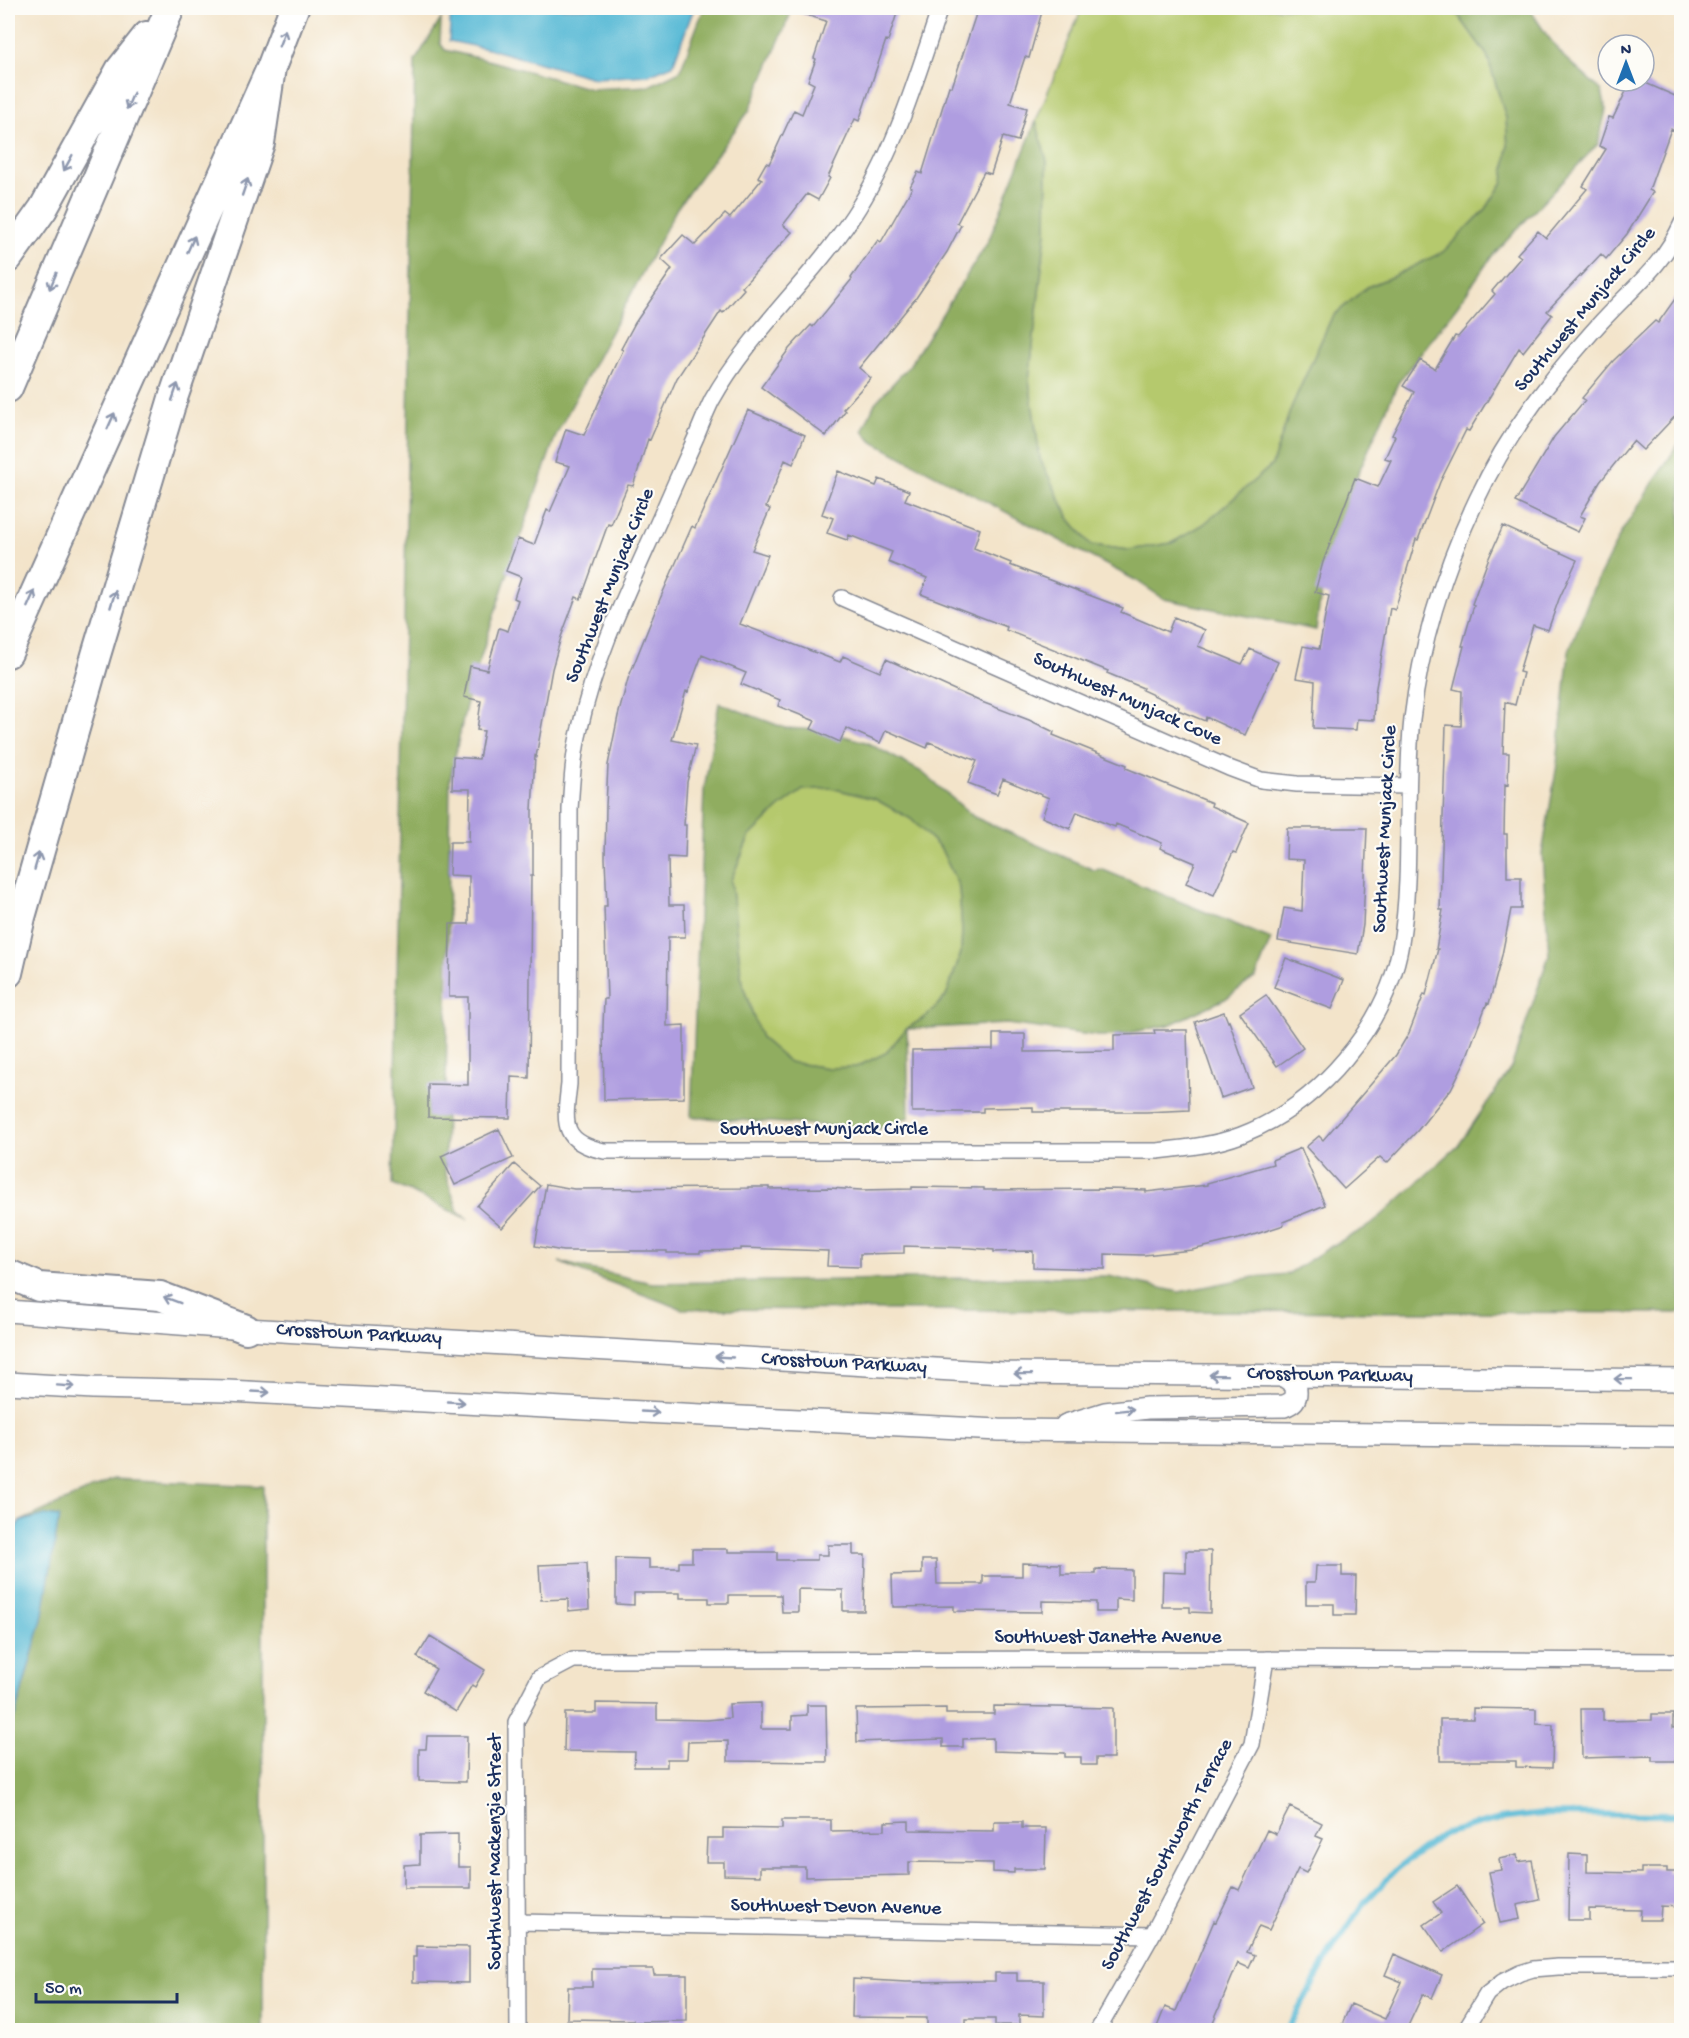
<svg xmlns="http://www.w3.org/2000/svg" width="1689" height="2038" viewBox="0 0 1689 2038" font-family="'Gochi Hand',sans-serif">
  <rect width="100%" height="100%" fill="#fdfcf7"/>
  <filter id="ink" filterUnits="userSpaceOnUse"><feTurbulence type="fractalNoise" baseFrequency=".0167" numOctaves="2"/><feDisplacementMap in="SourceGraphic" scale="12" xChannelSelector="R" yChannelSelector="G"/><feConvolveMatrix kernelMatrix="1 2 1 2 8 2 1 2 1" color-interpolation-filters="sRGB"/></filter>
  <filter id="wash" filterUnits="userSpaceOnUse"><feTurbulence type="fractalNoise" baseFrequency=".008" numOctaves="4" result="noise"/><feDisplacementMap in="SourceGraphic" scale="24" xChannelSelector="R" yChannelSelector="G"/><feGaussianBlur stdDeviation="1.35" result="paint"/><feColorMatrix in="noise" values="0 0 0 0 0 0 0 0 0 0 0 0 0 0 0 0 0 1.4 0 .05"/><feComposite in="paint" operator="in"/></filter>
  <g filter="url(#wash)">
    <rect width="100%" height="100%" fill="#f3e4ca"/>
    <path fill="#b5c96d" stroke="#687c66" stroke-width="1.5" d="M1082 8H1453L1487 55 1506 118 1508 147 1503 182 1486 209 1443 252 1394 276 1367 287 1332 317 1291 408 1272 465 1204 524 1172 543 1129 550 1091 545 1069 518 1040 459 1029 380 1046 232 1047 162 1036 121Z
      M831 788 875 799 911 819 941 849 959 887 962 930 961 953 946 997 927 1016 906 1029 886 1053 856 1067 828 1068 788 1062 761 1038 742 983 731 880 749 837 779 808 803 790Z"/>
    <path fill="#90ad60" stroke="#566e5f" stroke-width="1.5" fill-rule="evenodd" d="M704 8H793L749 111 677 208 556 435 503 587 467 701 450 779 445 1172 458 1211 468 1219 393 1184 415 61 441 19 440 43 445 50 491 61 591 89 649 86 680 71Z
      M1453 8H1529L1546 34 1564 57 1602 91 1606 110 1598 144 1492 256 1458 305 1398 383 1360 469 1325 563 1316 630 1164 599 1137 581 871 441 863 430 875 403 909 366 988 242 1036 121 1047 161 1046 232 1029 380 1040 459 1069 518 1091 545 1129 550 1172 543 1204 524 1272 465 1291 408 1332 317 1367 287 1394 276 1443 252 1486 209 1503 182 1508 147 1506 118 1487 55Z
      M1681 440V1313L682 1309 580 1271 559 1262 652 1283 1108 1276 1179 1292 1254 1277 1288 1274 1330 1247 1371 1225 1458 1146 1511 1068 1549 955 1542 854 1557 764 1569 651 1592 591 1622 531Z
      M719 703 785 728 821 730 866 742 922 772 974 817 1094 870 1101 869 1271 939 1256 977 1225 999 1169 1025 1113 1036H1098L1007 1024 907 1029 909 1117 879 1129 691 1117 704 790ZM831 788 875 799 911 819 941 849 959 887 962 930 961 953 946 996 927 1016 906 1029 886 1053 856 1067 828 1068 789 1062 761 1038 742 983 731 880 749 837 779 808 803 790Z
      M113 1479 263 1486V2030H8V1733L14 1719 42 1619 59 1517 45 1515 19 1522Z"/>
    <path fill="#57b9d5" stroke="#39749a" stroke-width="1.5" d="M451 8H694L673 65 648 75 594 78 493 50 449 41Z
      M45 1515 59 1517 42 1619 14 1719 8 1733V1540L19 1522Z"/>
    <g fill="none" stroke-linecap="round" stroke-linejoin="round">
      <path stroke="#57b9d5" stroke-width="6" d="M1287 2030 1326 1961 1362 1905 1398 1868 1443 1834 1500 1819 1543 1814 1682 1815"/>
    </g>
    <g id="blocks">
      <path fill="#af9de0" d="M794 8H889L898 10 888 41 886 40 859 121 855 119 828 177 830 178 818 200 807 194 783 225 792 232 742 287 744 289 723 313 721 311 677 378 650 440 648 439 633 486 628 485 611 525 608 524 581 599 576 597 561 637 552 669 536 757 535 756 532 810V843H533V876H531L529 1078 511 1077 510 1118 428 1117V1084L468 1085V997H449L450 924H469V876L449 875 450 842H469L470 789H452L453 757 479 759 484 731 477 730 481 701 464 697 470 666 487 670 499 628 508 631 518 600 514 598 521 577 506 571 518 539 534 545 547 510 550 512 570 466 555 462 566 429 584 435 623 350 621 349 635 323 672 269 661 259 683 235 695 245 725 214 730 218 762 179 758 177 766 163 769 164 794 110 802 114 814 84 808 81 816 59 814 58 826 21 793 11Z
        M978 8H1043L1029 58 1025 57 1010 103 1027 108 1018 141 1003 137 991 174 984 172 957 223 961 225 947 252 916 298 859 368 871 378 843 409 845 411 826 436 761 387 789 349 811 325 813 327 852 279 851 278 878 240 881 242 912 188 910 187 918 172 922 174 949 86 952 87Z
        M1631 81H1641L1682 99V119L1676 132 1671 129 1649 190 1653 192 1627 234 1606 259 1601 254 1547 311 1552 315 1523 352 1519 348 1469 431 1466 430 1440 482 1418 540 1416 539 1395 610 1390 608 1375 693 1374 720 1357 719 1356 730 1313 728 1315 681 1296 678 1303 646 1319 649 1329 596 1315 592 1323 562 1355 478 1378 487 1391 460 1385 458 1395 436 1392 435 1414 392 1403 386 1420 360 1435 369 1455 336 1458 337 1495 294 1492 291 1521 257 1517 254 1538 231 1546 238 1587 189 1583 186 1606 149 1599 146 1609 117 1613 118Z
        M1682 289V409L1643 450 1633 441 1600 482 1580 516 1585 518 1578 532 1515 502 1554 437 1585 400 1582 398 1613 361 1655 321 1658 323Z
        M748 410 805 435 793 464 785 460 766 507 770 509 752 550 768 555 740 624 840 662 843 656 880 672 886 659 979 701 1029 720 1054 732 1053 735 1127 765 1126 768 1212 803 1211 806 1249 823 1236 853 1233 852 1214 895 1186 883 1195 863 1160 848 1162 843 1116 824 1115 827 1077 812 1070 829 1042 817 1049 798 1003 779 997 794 968 783 977 761 929 742 927 748 886 730 880 743 846 728 840 742 811 729 815 721 778 706 780 700 741 684 746 673 702 655 688 692 686 691 672 740 696 745 687 782 684 825H686L685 858 668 857 669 905H684L685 937H668L667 1026 684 1025V1098L604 1100 603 1027 604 999H607L604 906H607L605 858 606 806 608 765 618 716 628 679 660 599 692 526 695 528Z
        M838 471 876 486 879 479 909 491 905 500 980 529 974 548 1011 563 1010 565 1123 608 1121 612 1168 632 1174 617 1205 630 1198 646 1242 664 1250 649 1278 662 1245 735 1206 717 1205 721 1178 710 1179 707 1142 690 1143 688 1107 673 1108 671 1006 630 1007 627 921 594 927 578 888 562 892 552 849 535 847 540 827 533 833 518 822 514Z
        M1503 526 1577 560 1559 599 1548 630 1533 625 1519 672 1523 673 1515 705 1505 702 1503 753H1509L1508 785 1505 784 1504 834H1507V877H1521V909H1511L1502 955 1489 1004 1487 1003 1465 1061 1451 1089 1418 1130 1387 1163 1380 1157 1344 1189 1306 1147 1319 1136 1323 1140 1396 1055 1409 1033 1424 994 1426 995 1438 949H1436L1443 910H1440L1446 725 1461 726 1462 691 1453 689 1464 646H1462L1474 605 1472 604 1488 560Z
        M1287 828H1367L1363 925 1358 954 1278 941 1284 908 1302 911 1304 860 1286 859Z
        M1286 958 1344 980 1332 1009 1274 987Z
        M1266 995 1303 1048 1277 1066 1240 1013Z
        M1224 1012 1228 1022 1229 1021 1252 1087 1221 1098 1195 1022Z
        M1154 1030H1187L1189 1110 1146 1112H1033V1107L983 1108V1112H912V1050L993 1049V1034H1025V1052L1114 1051V1035L1155 1034Z
        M499 1129 513 1158 455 1185 441 1156Z
        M1301 1148 1325 1205 1283 1222 1284 1225 1247 1237 1192 1250 1144 1255 1105 1254V1269L1033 1267V1251L994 1252V1250L971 1248 904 1246V1253L860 1254V1267L827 1266 828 1251 741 1248V1250L700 1251V1253H667V1251H563L535 1246 546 1184 574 1189 748 1188V1187H769V1189L829 1188 861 1190 912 1189V1187L984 1188V1190L1106 1189 1146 1190V1192L1207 1185V1183L1273 1164 1272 1160Z
        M514 1164 540 1186 502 1228 477 1206Z
        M828 1545H853V1555H865L864 1611H843V1590L798 1589V1612H782L781 1595H729V1603H709V1598H680V1593H634V1605L616 1604V1558L649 1559V1568H679V1562H692V1549H728V1552H777V1560H817V1555H828Z
        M1186 1551H1211L1210 1613 1190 1612V1607H1162L1163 1572 1186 1573Z
        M922 1560H936L937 1584H983V1576H1022V1563L1061 1564V1574H1096V1569L1132 1570V1600L1116 1599V1612H1096V1602L1042 1601V1612L954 1611V1606L893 1607 892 1575 922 1574Z
        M587 1563 589 1609 568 1611V1599L541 1600 539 1565Z
        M1316 1566H1342V1576H1356L1355 1615H1334V1604H1306V1582H1315Z
        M430 1636 485 1670 475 1687 472 1685 456 1712 423 1691 436 1669 417 1657Z
        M596 1703 657 1704V1719L707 1720 730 1718 729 1704 761 1703V1729H792V1716L807 1715V1705H826L827 1762 728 1761V1741L688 1742 687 1759H667V1767H634L635 1752 564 1751 565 1713H596Z
        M994 1706 1113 1708V1758H1096V1765H1081V1757H1065V1753L993 1751V1738L963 1739V1747H943V1739L857 1742 856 1709 946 1708V1714H994Z
        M1473 1708 1536 1709V1724L1553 1725 1552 1768 1516 1767V1761H1440V1719H1473Z
        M1581 1709H1603V1721L1652 1720V1714H1673V1728H1682V1761H1652V1756L1582 1758Z
        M427 1736H467L466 1782 419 1781V1749H426Z
        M1290 1807 1322 1823 1316 1836 1323 1839 1306 1873 1298 1869 1269 1930 1259 1926 1247 1952 1255 1955 1249 1968 1238 1963 1211 2027 1203 2024 1200 2031H1165L1157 2027 1165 2007 1176 2011 1214 1921 1216 1922 1233 1887 1239 1890 1267 1830 1276 1834Z
        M782 1820H831V1831L885 1830V1822L909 1821V1830L994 1831V1822H1022V1828H1046L1045 1869H1014V1873L993 1872V1863L909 1862V1875L805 1877V1867H760V1876L724 1875V1862H706L707 1838H723V1828L782 1829Z
        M458 1834V1867H471V1888H404V1865L420 1864V1835Z
        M1569 1854 1587 1855V1872L1641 1873V1868H1667V1872H1682V1907L1661 1906 1660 1920H1640L1641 1910 1589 1909V1920H1568Z
        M1517 1855 1518 1862 1532 1860 1540 1900 1517 1905 1520 1919 1500 1923 1489 1872 1501 1870 1499 1859Z
        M1457 1886 1483 1924 1443 1952 1424 1925 1441 1913 1433 1902Z
        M416 1946 469 1947V1983L413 1982V1957H416Z
        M1394 1954 1442 1975 1432 1998 1423 1994 1407 2028 1412 2031H1339L1351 2004 1385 2019 1402 1982 1385 1975Z
        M592 1969H653L654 1975H687V2021L633 2022V2020L567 2019 568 1987H592Z
        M995 1973H1017V1981H1044V2016L1019 2015V2025H995V2019H966V2028H927V2018L852 2017 853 1979 906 1982 995 1981Z"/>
    </g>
  </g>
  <g filter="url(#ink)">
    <use href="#blocks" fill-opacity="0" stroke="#878a94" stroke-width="1.5"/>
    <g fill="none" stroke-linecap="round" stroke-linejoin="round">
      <g stroke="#878a94" stroke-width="18">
        <path id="street" d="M940 8C916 79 895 153 853 216 810 281 750 332 712 400 706 412 701 425 696 437 684 464 672 490 661 516 630 586 596 654 580 728 573 755 572 782 570 809L569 1084C565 1121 559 1142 604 1151H1157C1185 1148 1215 1145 1241 1135 1319 1105 1387 1026 1401 943 1413 870 1404 793 1412 719 1421 642 1444 569 1477 499 1508 432 1553 375 1602 321 1634 286 1662 267 1682 223
          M842 598 1229 768 1261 780 1297 784 1408 786
          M519 1922 1152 1935
          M518 2030 516 1722 539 1678 573 1660 1266 1659 1682 1661
          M1098 2030 1152 1935 1252 1744 1266 1659
          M1465 2030 1487 1994 1502 1982 1520 1973 1533 1969 1558 1967H1682"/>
      </g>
      <g stroke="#878a94" stroke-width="24">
        <path id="secondary" d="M8 1311 246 1329 1004 1373 1682 1380
          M8 1383 93 1388 227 1391 999 1430 1682 1437
          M1066 1425 1105 1413 1147 1408 1284 1406C1296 1402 1298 1396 1295 1384L1284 1376"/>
      </g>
      <g stroke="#878a94" stroke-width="32">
        <path id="highway" d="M8 258 43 209 120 70 147 36
          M8 388 170 8
          M8 653 271 68 294 8
          M8 973 21 917 96 655 173 398 260 143 271 68
          M8 1274 39 1287 160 1296 246 1329"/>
      </g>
      <use href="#street" stroke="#fff" stroke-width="15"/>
      <use href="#secondary" stroke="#fff" stroke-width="21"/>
      <use href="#highway" stroke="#fff" stroke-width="28"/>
    </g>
    <defs><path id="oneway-shaft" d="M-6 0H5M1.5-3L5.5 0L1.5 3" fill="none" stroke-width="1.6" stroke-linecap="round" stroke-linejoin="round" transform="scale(1.5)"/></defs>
    <g stroke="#8d97ae">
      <use href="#oneway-shaft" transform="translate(282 38) rotate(-69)"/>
      <use href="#oneway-shaft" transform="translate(130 101) rotate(113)"/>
      <use href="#oneway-shaft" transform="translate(68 163) rotate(119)"/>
      <use href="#oneway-shaft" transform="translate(245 187) rotate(-71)"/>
      <use href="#oneway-shaft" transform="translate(191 244) rotate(-66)"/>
      <use href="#oneway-shaft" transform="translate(53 281) rotate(113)"/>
      <use href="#oneway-shaft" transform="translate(175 392) rotate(-71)"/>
      <use href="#oneway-shaft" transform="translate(111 421) rotate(-66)"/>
      <use href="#oneway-shaft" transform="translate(31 599) rotate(-66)"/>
      <use href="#oneway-shaft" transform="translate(113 599) rotate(-73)"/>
      <use href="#oneway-shaft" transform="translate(37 861) rotate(-74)"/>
      <use href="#oneway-shaft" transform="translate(172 1300) rotate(-159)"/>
      <use href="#oneway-shaft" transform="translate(724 1357) rotate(-177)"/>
      <use href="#oneway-shaft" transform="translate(1023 1374) rotate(-179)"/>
      <use href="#oneway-shaft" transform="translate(1218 1375) rotate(-179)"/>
      <use href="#oneway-shaft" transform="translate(1623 1379) rotate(-179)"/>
      <use href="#oneway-shaft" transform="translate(66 1386) rotate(4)"/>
      <use href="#oneway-shaft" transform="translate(261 1392) rotate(3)"/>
      <use href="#oneway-shaft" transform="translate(456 1402) rotate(3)"/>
      <use href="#oneway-shaft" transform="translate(1125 1410) rotate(-7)"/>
      <use href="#oneway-shaft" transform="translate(650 1412) rotate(3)"/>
    </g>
  </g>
  <g text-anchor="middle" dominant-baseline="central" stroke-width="4.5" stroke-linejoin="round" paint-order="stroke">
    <g font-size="20" fill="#1b2f5e" stroke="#fdfcf7">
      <text transform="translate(1586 310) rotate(-50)">Southwest Munjack Circle</text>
      <text transform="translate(611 586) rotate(-68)">Southwest Munjack Circle</text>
      <text transform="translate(1127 700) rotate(24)">Southwest Munjack Cove</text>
      <text transform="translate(1386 829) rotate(-87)">Southwest Munjack Circle</text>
      <text x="824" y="1130">Southwest Munjack Circle</text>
      <text transform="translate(359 1335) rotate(3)">Crosstown Parkway</text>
      <text transform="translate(844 1364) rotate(3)">Crosstown Parkway</text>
      <text transform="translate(1330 1376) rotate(1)">Crosstown Parkway</text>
      <text x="1108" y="1638">Southwest Janette Avenue</text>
      <text transform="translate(496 1852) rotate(-90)">Southwest Mackenzie Street</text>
      <text transform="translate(1168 1855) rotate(-62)">Southwest Southworth Terrace</text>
      <text transform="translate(836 1908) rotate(1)">Southwest Devon Avenue</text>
    </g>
  </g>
  <rect width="1689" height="2038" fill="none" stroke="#fdfcf7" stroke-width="30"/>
  <g transform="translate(1626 63)"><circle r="28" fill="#fdfcf7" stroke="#a3aaba" stroke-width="1.5"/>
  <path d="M0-4.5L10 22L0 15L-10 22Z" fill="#1f6fb2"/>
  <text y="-9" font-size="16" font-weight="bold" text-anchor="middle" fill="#1b2f5e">N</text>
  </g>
  <path d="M36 1993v9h141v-9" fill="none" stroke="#1b2f5e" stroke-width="3"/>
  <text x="45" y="1993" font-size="18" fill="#1b2f5e" stroke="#fdfcf7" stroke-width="4.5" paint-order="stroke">50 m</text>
</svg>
